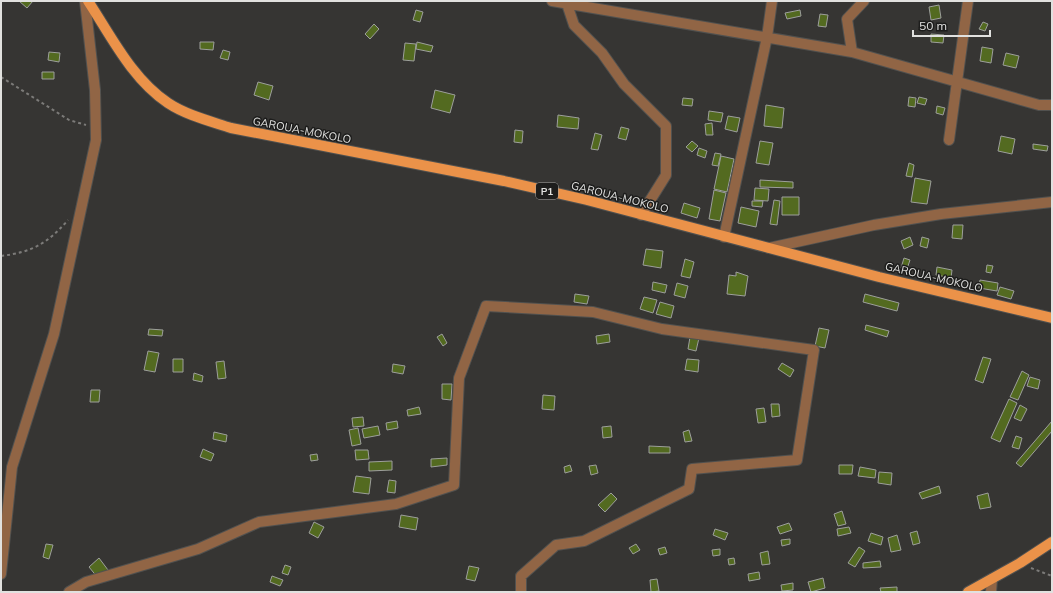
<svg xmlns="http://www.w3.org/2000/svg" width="1053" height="593" viewBox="0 0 1053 593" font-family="Mulish,sans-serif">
  <rect width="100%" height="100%" fill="#363533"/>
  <path fill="#536a20" stroke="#9d9f9c" d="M19 1H33L27 8Z
    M939 5 941 18 931 20 929 7Z
    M416 10 423 12 420 22 413 20Z
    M800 10 801 16 787 19 785 13Z
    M820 14 828 15 826 27 818 26Z
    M983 22 988 24 985 31 979 29Z
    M374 24 379 29 370 39 365 34Z
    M931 34 944 35 943 43 931 42Z
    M200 42H214L213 50 200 49Z
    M417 42 433 46 431 52 416 49Z
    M405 43 416 44 414 61 403 60Z
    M982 47 993 49 991 63 980 61Z
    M223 50 230 52 228 60 220 58Z
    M49 52 60 53 59 62 48 60Z
    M1006 53 1019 56 1016 68 1003 65Z
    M42 72H54V79H42Z
    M258 82 273 86 269 100 254 95Z
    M435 90 455 95 450 113 431 108Z
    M909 97 916 98 915 107 908 106Z
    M919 97 927 99 925 105 917 103Z
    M683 98 693 99 692 106 682 105Z
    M766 105 784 108 782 128 764 126Z
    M937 106 945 108 943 115 936 113Z
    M709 111 723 113 721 122 708 120Z
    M558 115 579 118 578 129 557 127Z
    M728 116 740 118 737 132 725 129Z
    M712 123 713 135H706L705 124Z
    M621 127 629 129 626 140 618 138Z
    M515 130 523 131 522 143 514 142Z
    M595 133 602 135 598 150 591 149Z
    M1001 136 1015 139 1012 154 998 151Z
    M692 141 698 146 692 152 686 147Z
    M760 141 773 143 769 165 756 163Z
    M1033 144 1048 146 1047 151 1033 149Z
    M699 148 707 151 705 158 697 155Z
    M715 153 721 154 718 166 712 165Z
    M721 156 734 159 727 192 714 189Z
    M909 163 914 165 912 177 906 176Z
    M915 178 931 181 927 204 911 202Z
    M760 180 793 182V188L760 187Z
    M755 188 769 189 768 201 754 200Z
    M714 190 726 193 720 221 709 219Z
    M782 197H799V215H782Z
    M774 200 780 201 777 225 770 224Z
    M752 201H763L762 207 752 206Z
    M684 203 700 208 697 218 681 213Z
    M741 207 759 211 756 227 738 223Z
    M953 225H963L962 239 952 238Z
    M910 237 913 245 904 249 901 241Z
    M922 237 929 239 927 248 920 246Z
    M646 249 663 251 661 268 643 265Z
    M904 258 910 260 907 269 901 268Z
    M685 259 694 262 690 278 681 276Z
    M987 265 993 266 991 273 986 272Z
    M937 267 952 270 951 278 936 275Z
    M736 272 748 276 745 296 727 294 729 275 736 276Z
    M980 280 998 283 997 291 979 288Z
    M653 282 667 285 665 293 652 290Z
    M677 283 688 286 685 298 674 295Z
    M1000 287 1014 291 1011 299 997 295Z
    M575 294 589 296 587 304 574 302Z
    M865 294 899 303 897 311 863 302Z
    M644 297 657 300 653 313 640 309Z
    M660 302 674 306 671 318 656 314Z
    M866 325 889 331 887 337 865 330Z
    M819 328 829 330 825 348 815 346Z
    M149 329 163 330 162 336 148 335Z
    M442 334 447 343 443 346 437 337Z
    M609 334 610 342 597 344 596 336Z
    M690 337 699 338 696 351 688 349Z
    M148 351 159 353 155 372 144 370Z
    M983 357 991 359 983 383 975 380Z
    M173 359H183V372H173Z
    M687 359 699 360 698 372 685 370Z
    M224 361 226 378 218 379 216 362Z
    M782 363 794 370 790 377 778 369Z
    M393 364 405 366 403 374 392 372Z
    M1022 371 1029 375 1018 400 1010 397Z
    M194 373 203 376 202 382 193 380Z
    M1030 377 1040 380 1038 389 1027 386Z
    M442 384H452L451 400 442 399Z
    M91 390H100L99 402H90Z
    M543 395 555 396 554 410 542 409Z
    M1009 399 1017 403 1000 442 991 438Z
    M771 404H779L780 416 772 417Z
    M1020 405 1027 409 1021 421 1014 418Z
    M419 407 421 414 408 416 407 410Z
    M764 408 766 422 758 423 756 409Z
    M363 417 364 426 353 427 352 418Z
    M397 421 398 428 387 430 386 423Z
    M1052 421V431L1021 467 1016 463Z
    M378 426 380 435 364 438 362 429Z
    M611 426 612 437 603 438 602 427Z
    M358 428 361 444 352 446 349 430Z
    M689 430 692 441 685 442 683 432Z
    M214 432 227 435 226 442 213 439Z
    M1016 436 1022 438 1019 449 1012 447Z
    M649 446 670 447V453H649Z
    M203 449 214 454 211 461 200 457Z
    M355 450H368L369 459 356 460Z
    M317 454 318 460 311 461 310 455Z
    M447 458V465L431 467V459Z
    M392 461V470L369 471V462Z
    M570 465 572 471 565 473 564 467Z
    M596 465 598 473 591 475 589 466Z
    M839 465H853L852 474H839Z
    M860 467 876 470 875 478 858 476Z
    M879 472 892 473 891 485 878 483Z
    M356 476 371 478 369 494 353 492Z
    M389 480 396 481 395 493 387 492Z
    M939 486 941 493 922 499 919 493Z
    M611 493 617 499 605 512 598 505Z
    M988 493 991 507 980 509 977 496Z
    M842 511 846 524 838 526 834 514Z
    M401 515 418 518 416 530 399 527Z
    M314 522 324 527 318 538 309 533Z
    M789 523 792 530 780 534 777 527Z
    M849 527 851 533 838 536 837 529Z
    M715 529 728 533 725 540 713 535Z
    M917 531 920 543 913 545 910 533Z
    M871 533 883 537 881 545 868 541Z
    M897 535 901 550 891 552 888 538Z
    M790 539V544L782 546 781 540Z
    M46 544 53 545 49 559 43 557Z
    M636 544 640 550 633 554 629 548Z
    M665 547 667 553 660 555 658 549Z
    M859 547 865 551 855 567 848 563Z
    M720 549V555L713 556 712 550Z
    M768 551 770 564 762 565 760 553Z
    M99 558 108 570 98 578 89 567Z
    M734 558 735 564 729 565 728 559Z
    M880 561 881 567 863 568V563Z
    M285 565 291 567 288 575 282 573Z
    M469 566 479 568 475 581 466 579Z
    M759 572 760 579 749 581 748 574Z
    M272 576 283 580 280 586 270 582Z
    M823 578 825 588 811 592 808 582Z
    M657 579 659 591 651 592 650 580Z
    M793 583V590L782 591 781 585Z
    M897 587V592H881L880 588Z"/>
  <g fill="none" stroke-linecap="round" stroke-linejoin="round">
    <g stroke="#51514f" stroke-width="12">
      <path id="minor" d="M552 1 852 52 1039 105H1052
        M566 1 574 25 602 53 624 84 666 126V175L641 215
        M852 52 847 19 864 1
        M949 140 968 1
        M724 237 767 37 772 1
        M769 248 874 225 941 214 1052 202
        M1 574 12 467 54 334 96 140 95 90 85 1
        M69 592 86 582 198 549 259 522 396 504 454 485 459 378 486 306 593 312 662 329 814 350 797 460 692 469 689 489 584 541 556 545 521 576V592
        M991 592 992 579"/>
    </g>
    <g stroke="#51514f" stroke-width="12">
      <path id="major" d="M88 1C111 36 132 79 168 103 186 115 210 121 231 128L504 181 587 200 879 277 1052 318
        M968 592 1020 563 1052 542"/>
    </g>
    <path stroke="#7c7b79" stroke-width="2" stroke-dasharray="3 3" stroke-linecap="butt" d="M1 77 69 120 86 125
      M1 256C32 252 47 244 68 220
      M1031 568 1052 576"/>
    <use href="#minor" stroke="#916545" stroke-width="10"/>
    <use href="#major" stroke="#eb9249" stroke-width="10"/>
  </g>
  <g text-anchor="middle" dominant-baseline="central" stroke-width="3" stroke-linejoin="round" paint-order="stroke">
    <rect fill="#1d1d1c" stroke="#a6a6a4" stroke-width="1" x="536" y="183" width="22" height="16" rx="3"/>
    <g font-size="10" font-weight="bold" fill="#e1e1df">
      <text x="547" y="191">P1</text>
    </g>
    <g font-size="11" fill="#e1e1df" stroke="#1d1d1c">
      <text transform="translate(302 130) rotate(11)">GAROUA-MOKOLO</text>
      <text transform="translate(620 197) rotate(14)">GAROUA-MOKOLO</text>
      <text transform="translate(934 277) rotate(13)">GAROUA-MOKOLO</text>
    </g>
  </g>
  <rect width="1053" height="593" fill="none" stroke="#e1e1df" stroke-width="4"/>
  <path d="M913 30v6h77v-6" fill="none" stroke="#e1e1df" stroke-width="2"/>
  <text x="919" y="30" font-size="12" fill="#e1e1df" stroke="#1d1d1c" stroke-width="3" paint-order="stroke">50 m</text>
</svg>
